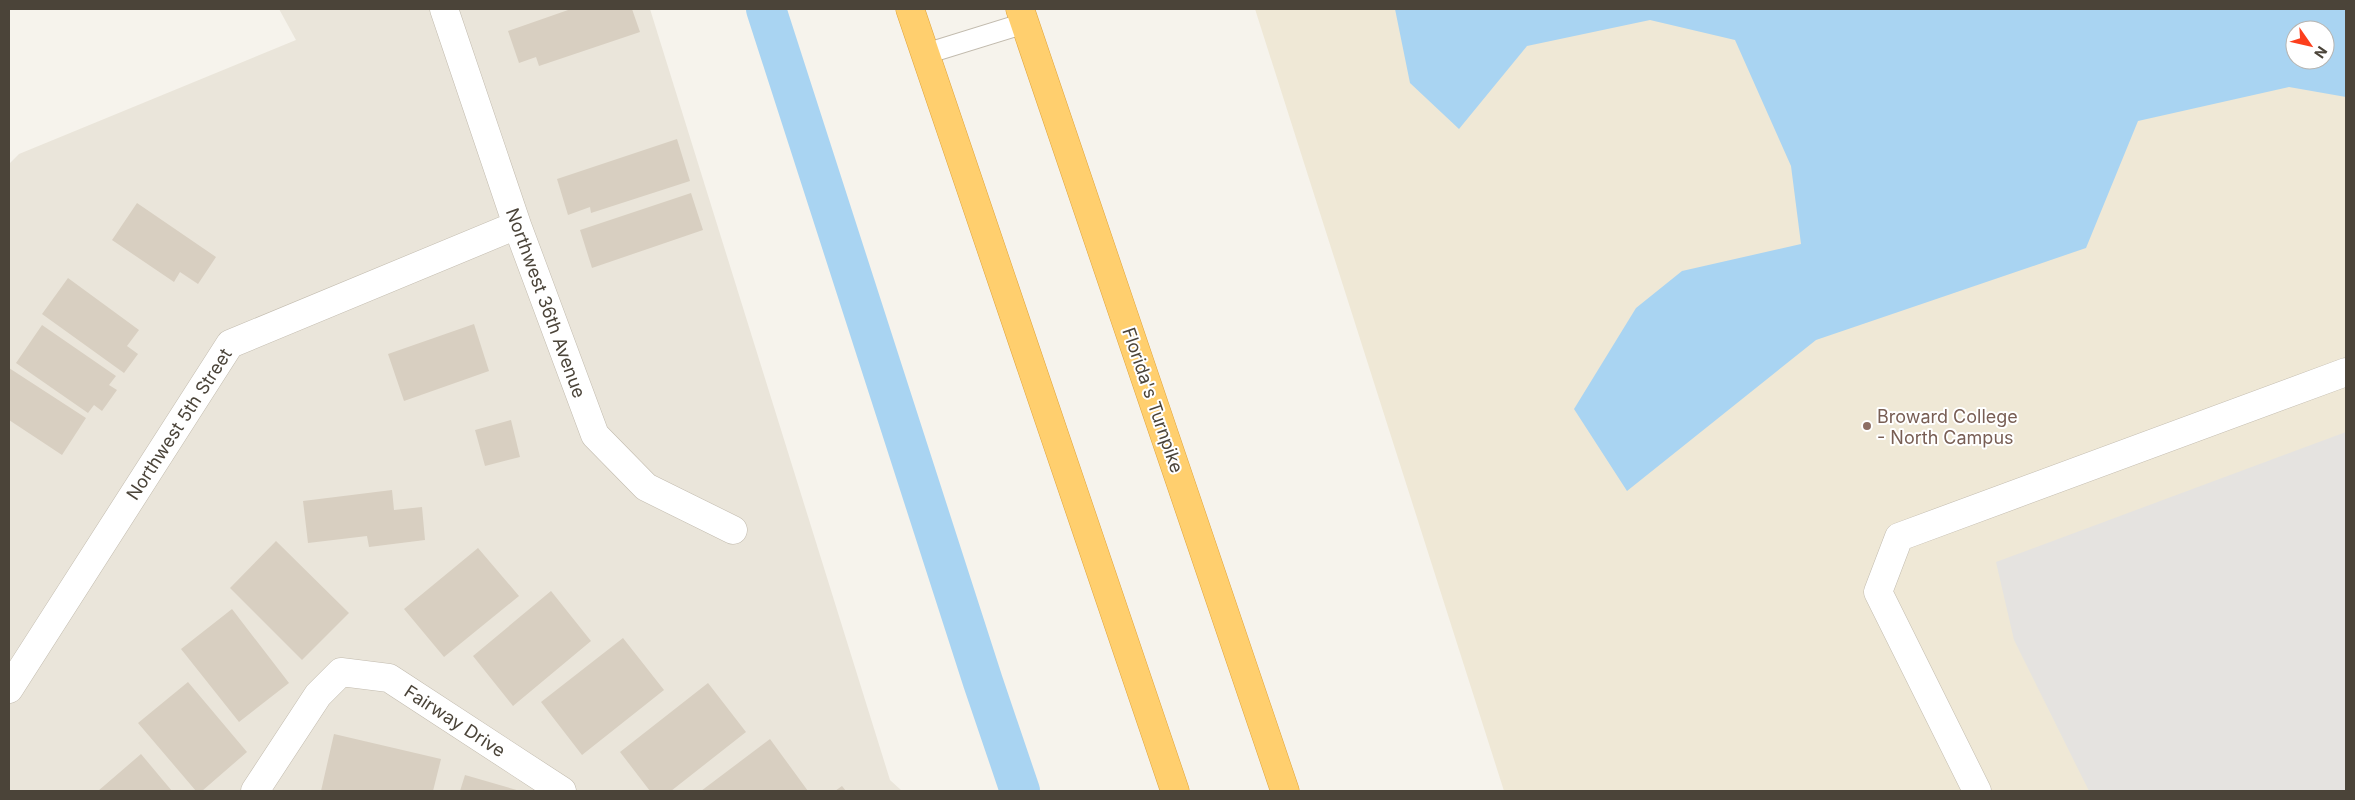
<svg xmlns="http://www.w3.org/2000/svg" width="2355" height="800" viewBox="0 0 2355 800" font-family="Inter,sans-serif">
  <rect width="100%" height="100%" fill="#f6f3ec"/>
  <path fill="#eae5da" d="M279 9H650L890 780 902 791H9V164L19 154 296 40Z"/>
  <path fill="#efe8d6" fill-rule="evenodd" d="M1255 9H2346V791H1504ZM2295 30H2325V60H2295Z"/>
  <path fill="#e5e3e0" d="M2346 432V791H2089L2014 640 1996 562Z"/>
  <path fill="#a9d4f2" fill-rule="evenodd" d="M1395 9H2346V97L2289 87 2138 121 2086 248 1816 340 1627 491 1574 409 1636 308 1682 271 1801 244 1791 166 1735 40 1650 20 1527 46 1459 129 1410 83ZM2295 30H2325V60H2295Z"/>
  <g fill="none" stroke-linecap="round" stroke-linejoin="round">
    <path stroke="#a9d4f2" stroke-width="40" d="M766 9 983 682 1020 791"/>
  </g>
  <path fill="#d8cfc1" d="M571 9H632L640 32 539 66 536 57 519 63 508 31Z
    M677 139 690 181 591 213 590 207 568 215 557 179Z
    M691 193 703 230 592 268 580 230Z
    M137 203 216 257 198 284 180 272 174 282 112 240Z
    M68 278 139 330 127 346 138 354 124 373 42 314Z
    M474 324 489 371 404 401 388 354Z
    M42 325 116 376 109 385 117 390 102 411 94 405 88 413 16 363Z
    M9 368 86 418 62 455 9 420Z
    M511 420 520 457 485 466 475 430Z
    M392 490 394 510 422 507 425 540 369 547 367 536 308 543 303 501Z
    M276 541 349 613 302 660 230 588Z
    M478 548 519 596 444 657 404 609Z
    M551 591 591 641 513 706 473 656Z
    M232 609 289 683 239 722 181 649Z
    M623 638 664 690 582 755 541 702Z
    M188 682 247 752 202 791H196L138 723Z
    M708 683 746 732 671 791H650L620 752Z
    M334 734 441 759 433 791H321Z
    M770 739 808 791H701Z
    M141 754 172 791H98Z
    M465 775 520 791H460Z
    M842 786 846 791H835Z"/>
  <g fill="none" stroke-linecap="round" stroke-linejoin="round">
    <g stroke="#c2bbae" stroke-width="22">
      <path id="service" d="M925 54 1025 23"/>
    </g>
    <g stroke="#c2bbae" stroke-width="29">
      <path id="minor" d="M444 9 517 225 595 435 646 487 733 530
        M9 689 230 344 517 225
        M255 791 318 695 341 672 389 678 562 791
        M1977 791 1878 592 1899 537 2346 372"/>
    </g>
    <g stroke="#e0a43c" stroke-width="29">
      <path id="motorway" d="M910 9 1175 791
        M1020 9 1285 791"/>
    </g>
    <use href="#service" stroke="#fff" stroke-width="20"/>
    <use href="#minor" stroke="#fff" stroke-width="28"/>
    <use href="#motorway" stroke="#ffcf6e" stroke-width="28"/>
  </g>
  <circle fill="#8d6e63" stroke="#fff" stroke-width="2" cx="1867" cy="426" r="5"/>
  <g text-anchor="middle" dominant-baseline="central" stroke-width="4" stroke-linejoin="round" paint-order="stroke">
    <g font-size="18" fill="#4b4439" stroke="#fff">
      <text transform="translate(546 303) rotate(70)">Northwest 36th Avenue</text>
      <text transform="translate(1153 400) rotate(71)">Florida's Turnpike</text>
      <text transform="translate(179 424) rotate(-57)">Northwest 5th Street</text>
      <text transform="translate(455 721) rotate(33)">Fairway Drive</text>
    </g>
    <g font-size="18" fill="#785e54" stroke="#fff" text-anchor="start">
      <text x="1877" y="416">Broward College<tspan x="1877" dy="21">- North Campus</tspan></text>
    </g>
  </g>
  <rect width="2355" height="800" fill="none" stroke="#4b4439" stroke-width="20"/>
  <g transform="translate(2310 45) rotate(124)"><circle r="24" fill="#ffffff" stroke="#b7b4b0"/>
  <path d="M0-4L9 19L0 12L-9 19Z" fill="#fc3f1d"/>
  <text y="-8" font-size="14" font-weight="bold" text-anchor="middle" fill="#4b4439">N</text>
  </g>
</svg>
